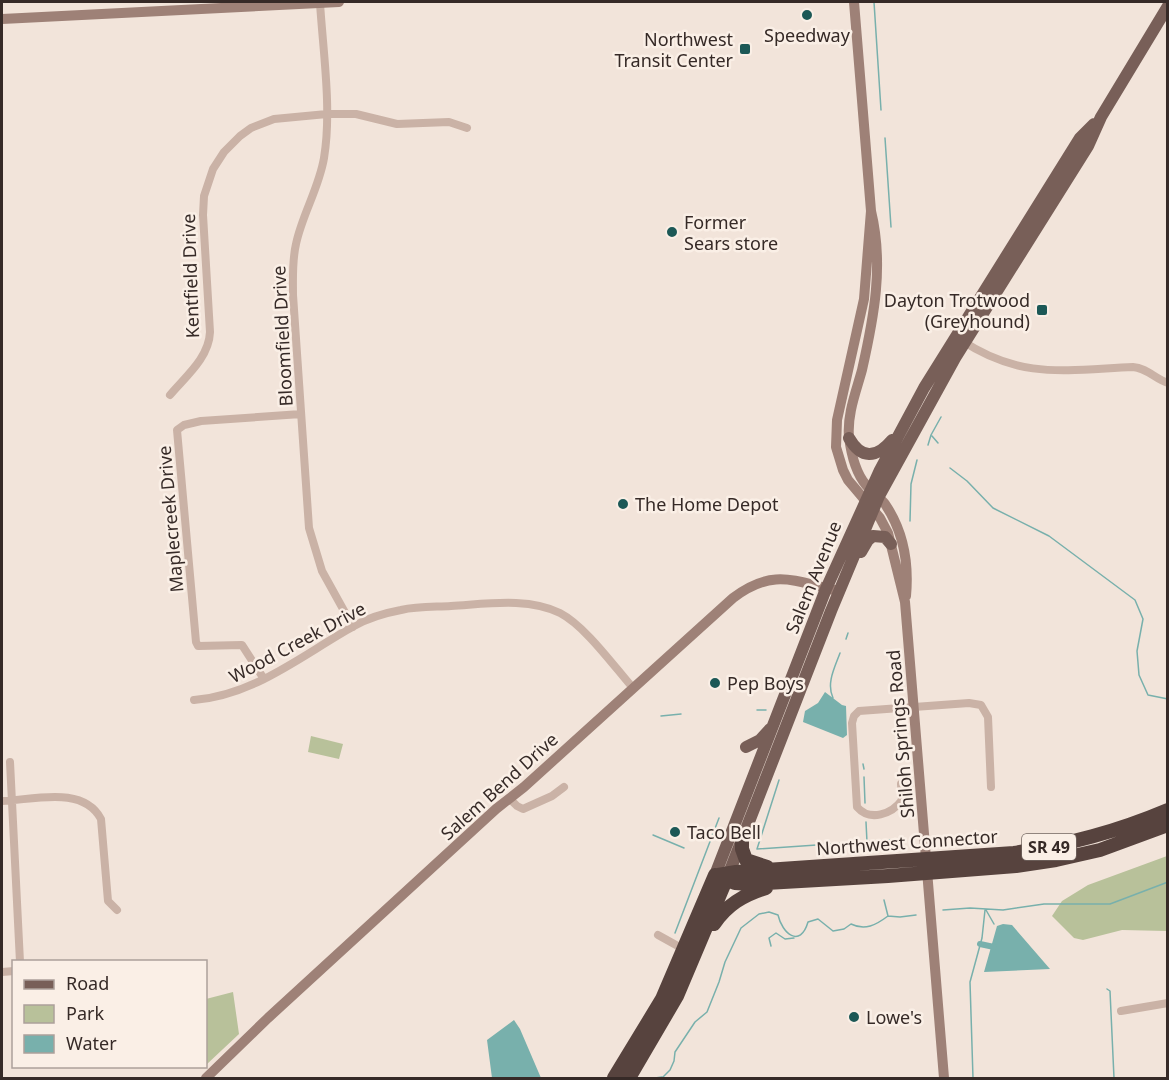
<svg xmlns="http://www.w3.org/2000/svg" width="1169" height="1080" viewBox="0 0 1169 1080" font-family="'Noto Sans',sans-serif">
  <rect width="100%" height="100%" fill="#f2e4da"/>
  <path fill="#b8c19a" d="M311 736 343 744 339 759 308 752Z
    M1167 856V931L1122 930 1083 940 1074 938 1052 916 1062 901 1088 885Z
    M233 992 239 1034 206 1065V999Z"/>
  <path fill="#78b0ac" d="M825 692 842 705 846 706 847 735 843 738 803 722 805 711 818 703Z
    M1003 924 1012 925 1050 969 984 972 997 926Z
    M514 1020 520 1029 541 1078H492L487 1040Z"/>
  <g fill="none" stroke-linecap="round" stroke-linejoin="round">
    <path stroke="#78b0ac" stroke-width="1.5" d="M874 2 881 110
      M885 138 891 227
      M932 436 938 443
      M928 445 931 435 941 417
      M950 468 967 481 993 508 1049 536 1135 600 1143 619 1137 651 1139 675 1148 695 1168 699
      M910 521 911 484 917 460
      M846 639 848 633
      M833 698C826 683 835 667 840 653
      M757 710H766
      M661 716 681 714
      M863 764 864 769
      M864 777 865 803
      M779 780 757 849 904 839
      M866 822 867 842
      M653 835 684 848
      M884 900 888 916
      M943 910 970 908 1003 910 1044 904H1110L1168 882
      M986 910 994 924
      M675 933 719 818
      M771 946 769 938 776 933 785 939 794 938
      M1107 989 1110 991 1114 1078
      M655 1078 662 1077
      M662 1078 670 1070 674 1061 675 1052 695 1022 707 1012 719 982 725 962 741 928 759 914 769 912 778 915C782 933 800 949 808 922L818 919 833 931 844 929 851 924C865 931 876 925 888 916L900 917 916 915
      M973 1078 970 982 982 938 985 910"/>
    <path stroke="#78b0ac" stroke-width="6" d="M980 944 994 947"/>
    <path stroke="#cab2a6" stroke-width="8" d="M320 3C323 51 332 110 324 158 319 188 302 215 296 244 292 261 293 278 293 295L309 528 322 571 353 627
      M961 340C1021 380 1066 370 1133 367 1147 368 1155 379 1168 383
      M170 395C185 377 209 358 210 332L203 215 204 196 213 169 224 152 240 136 251 128 274 119 327 114H356L397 124 449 122 467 128
      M264 679 242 645 198 646 196 642 177 430 184 425 201 421 301 414
      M194 700C255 695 302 655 354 626 368 618 385 613 401 610 418 606 435 607 451 606 486 604 528 597 560 613 585 626 613 665 633 688
      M10 762 20 962
      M901 784 902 800C892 814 870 822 857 807L852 723 854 716 859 711 969 703 981 705 988 717 991 787
      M509 798 517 806 523 809 552 796 564 787
      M2 801C33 800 83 785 101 819L108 901 117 910
      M658 935 685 950
      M2 972 14 971
      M1121 1011 1168 1003"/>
    <path stroke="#9e8177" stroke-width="10" d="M854 2 871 211C884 265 874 317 862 370 856 392 847 414 849 437 851 453 855 472 866 485 872 492 879 497 885 504 904 532 909 563 906 596
      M2 19 339 2
      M871 211 864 299 837 420 836 447 843 470 848 480 880 518 888 533 905 602 944 1078
      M206 1078 268 1018 496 809 524 787 733 598C774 567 795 582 839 591"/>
    <path stroke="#785f58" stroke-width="12" d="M849 438C861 459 876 459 892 440
      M861 552 868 540 873 536 885 537 891 544
      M746 747 760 740 770 729
      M729 873 831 611 879 496 955 358 1088 146 1101 117 1168 6
      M715 875 826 589 880 470 924 388 1080 138 1094 124"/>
    <path stroke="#57433e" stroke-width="14" d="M742 840V849L746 860 767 867
      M715 875 735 883 750 884 888 876 1016 866 1056 860 1100 850 1168 825
      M718 875 736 872 1014 853C1069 844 1116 832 1168 810
      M714 924C727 905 743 895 766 888
      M614 1078 662 999 715 875
      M629 1078 677 996 729 873"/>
  </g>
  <g fill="#1c5856" stroke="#faefe6" stroke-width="2">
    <circle cx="807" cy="15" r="6"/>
    <rect x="739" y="43" width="12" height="12" rx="3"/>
    <circle cx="672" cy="232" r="6"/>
    <rect x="1036" y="304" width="12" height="12" rx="3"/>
    <circle cx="623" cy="504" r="6"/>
    <circle cx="715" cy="683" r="6"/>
    <circle cx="675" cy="832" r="6"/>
    <circle cx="854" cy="1017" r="6"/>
  </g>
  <g text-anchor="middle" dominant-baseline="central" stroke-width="5" stroke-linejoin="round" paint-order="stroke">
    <rect fill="#faefe6" stroke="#716560" stroke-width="1.5" x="1022" y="834" width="54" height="26" rx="4.5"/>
    <g font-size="16" font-weight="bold" fill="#362a27">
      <text x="1049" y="847">SR 49</text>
    </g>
    <g font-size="18" fill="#362a27" stroke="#faefe6" text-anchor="start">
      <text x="807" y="35" text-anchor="middle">Speedway</text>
      <text x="733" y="39" text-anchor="end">Northwest<tspan x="733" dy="21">Transit Center</tspan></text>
      <text x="684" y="222">Former<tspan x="684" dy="21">Sears store</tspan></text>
      <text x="1030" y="300" text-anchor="end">Dayton Trotwood<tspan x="1030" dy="21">(Greyhound)</tspan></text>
      <text x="635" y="504">The Home Depot</text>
      <text x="727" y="683">Pep Boys</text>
      <text x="687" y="832">Taco Bell</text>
      <text x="866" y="1017">Lowe's</text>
    </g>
    <g font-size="18" fill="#362a27" stroke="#faefe6">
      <text transform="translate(190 276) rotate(-92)">Kentfield Drive</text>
      <text transform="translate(282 336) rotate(-93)">Bloomfield Drive</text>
      <text transform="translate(170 519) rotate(-95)">Maplecreek Drive</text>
      <text transform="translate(813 577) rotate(-68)">Salem Avenue</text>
      <text transform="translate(297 642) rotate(-28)">Wood Creek Drive</text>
      <text transform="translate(900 734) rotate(-95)">Shiloh Springs Road</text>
      <text transform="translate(499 786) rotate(-42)">Salem Bend Drive</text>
      <text transform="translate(907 842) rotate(-4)">Northwest Connector</text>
    </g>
  </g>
  <rect width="1169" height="1080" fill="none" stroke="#362a27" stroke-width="6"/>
  <rect x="12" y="960" width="195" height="108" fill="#faefe6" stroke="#aca09a" stroke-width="1.5"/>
  <rect x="24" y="980" width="30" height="9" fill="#785f58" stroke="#aca09a" stroke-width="1.5"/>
  <text x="66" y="990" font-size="18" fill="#362a27">Road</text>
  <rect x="24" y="1005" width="30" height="18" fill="#b8c19a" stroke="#aca09a" stroke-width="1.5"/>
  <text x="66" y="1020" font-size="18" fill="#362a27">Park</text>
  <rect x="24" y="1035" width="30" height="18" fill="#78b0ac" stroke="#aca09a" stroke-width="1.5"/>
  <text x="66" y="1050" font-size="18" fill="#362a27">Water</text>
</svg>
